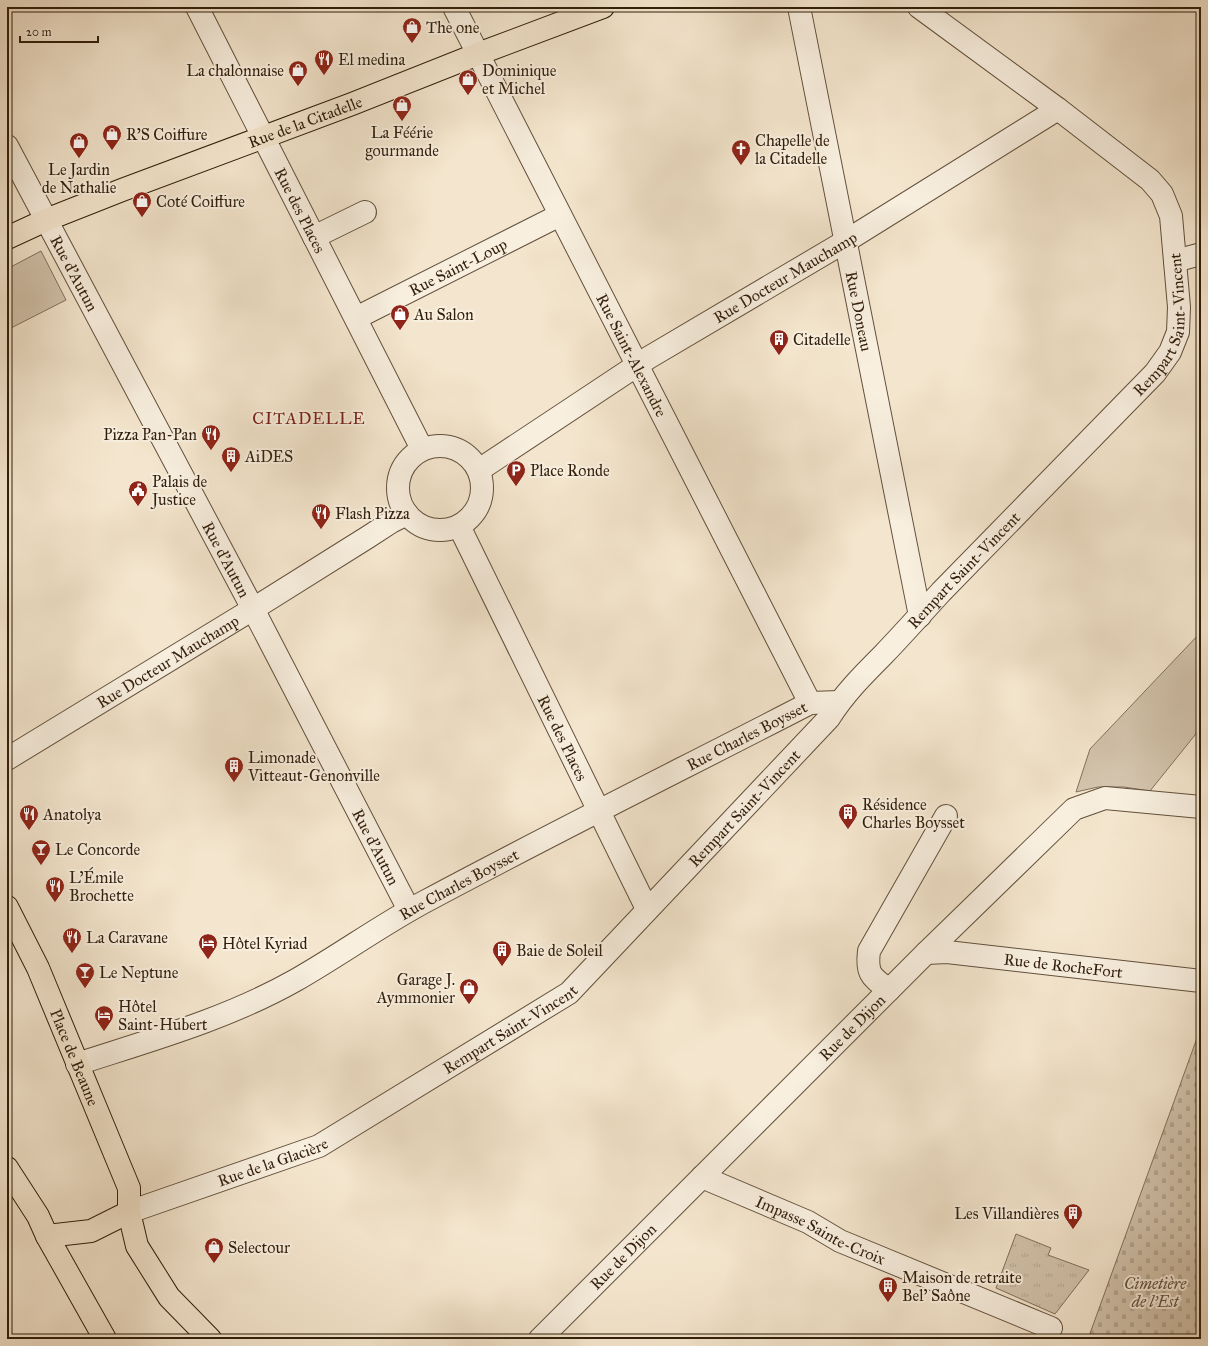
<svg xmlns="http://www.w3.org/2000/svg" width="1208" height="1346" viewBox="0 0 1208 1346" font-family="'IM FELL Great Primer',serif">
  <defs>
    <pattern id="grass-tufts" width="24" height="20" patternUnits="userSpaceOnUse"><rect width="24" height="20" fill="#d3c4ad"/><path d="M3 7l-1-3M5 7V3M7 7l1-3M15 17l-1-3M17 17v-4M19 17l1-3" fill="none" stroke="#b6a894"/></pattern>
    <pattern id="cemetery-stones" width="16" height="16" patternUnits="userSpaceOnUse"><rect width="16" height="16" fill="#d3c4ad"/><path d="M2 7V4a2 2 0 0 1 4 0v3zM10 15v-3a2 2 0 0 1 4 0v3z" fill="#b6a894"/></pattern>
  </defs>
  <rect width="100%" height="100%" fill="#f4e6ce"/>
  <filter id="stains"><feTurbulence type="fractalNoise" baseFrequency=".005" numOctaves="4"/><feColorMatrix values="0 0 0 0 .2 0 0 0 0 .09 0 0 0 0 .02 0 0 0 .5 -.17"/></filter>
  <radialGradient id="worn" r=".72"><stop offset=".6" stop-color="#630" stop-opacity="0"/><stop offset="1" stop-color="#630" stop-opacity=".3"/></radialGradient>
  <path fill="url(#grass-tufts)" stroke="#82715c" d="M1016 1234 1051 1248 1048 1255 1089 1270 1055 1314 996 1288Z"/>
  <path fill="url(#cemetery-stones)" stroke="#82715c" d="M1201 1027V1339H1088Z"/>
  <path fill="#d3c4ad" stroke="#82715c" d="M41 251 66 300 7 330V269Z
    M1201 632V725L1195 735 1150 791 1124 787H1098L1076 792 1090 749Z"/>
  <g fill="none" stroke-linecap="round" stroke-linejoin="round">
    <g stroke="#62503c" stroke-width="24">
      <g id="minor">
        <path id="s1" d="M197 7 422 449"/>
        <path id="s2" d="M454 7 810 703"/>
        <path id="s3" d="M799 7 920 616"/>
        <path id="s4" d="M7 146 253 609 409 910"/>
        <path d="M314 237 365 212"/>
        <path d="M1175 261 1201 254"/>
        <path id="s5" d="M356 318 560 215"/>
        <circle cx="440" cy="488" r="42"/>
        <path id="s6" d="M479 470 648 358 846 241 1058 109"/>
        <path id="s7" d="M459 526 647 909"/>
        <path id="s8" d="M7 759 253 609 368 537 391 522 407 514"/>
        <path id="s9" d="M926 953 947 952 1201 981"/>
        <path d="M889 990C872 977 866 975 869 951L946 816"/>
        <path id="s10" d="M77 1064C151 1040 227 1019 296 980 340 955 381 925 426 901 553 833 682 769 810 703L839 702"/>
        <path id="s11" d="M702 1177 808 1222 840 1241 1051 1328"/>
        <path id="s12" d="M129 1212 319 1146 569 993 829 718C844 694 863 675 883 655 903 634 922 613 941 592L1155 373 1170 352 1178 332 1179 307 1171 216 1162 194 1150 180 1058 109 919 7"/>
        <path id="s13" d="M540 1339 926 953 1074 809 1105 798 1201 807"/>
      </g>
    </g>
    <g stroke="#311e0b" stroke-width="24">
      <g id="major">
        <path id="s14" d="M7 238 46 220 122 190 352 104 478 54 603 7"/>
        <path id="s15" d="M7 907 38 968 129 1188V1212L137 1246 169 1297 210 1339"/>
        <path d="M7 1168 38 1216 47 1236 105 1339"/>
        <path d="M47 1236 91 1231 129 1212"/>
      </g>
    </g>
    <use href="#minor" stroke="#f8efdf" stroke-width="22"/>
    <use href="#major" stroke="#f4e6ce" stroke-width="22"/>
  </g>
  <defs>
    <g id="shop-pin" transform="scale(1)"><path d="M0 17L-7.5 6A9.5 9.5 0 1 1 7.5 6Z" fill="#8f2418" stroke="#f8efdf"/><path d="M-5-2.5h2.3a2.7 3.5 0 0 1 5.4 0H5L5.5 6h-11ZM-1.5-2.5h3a1.5 2.3 0 0 0-3 0Z" fill="#fff"/></g>
    <g id="restaurant-pin" transform="scale(1)"><path d="M0 17L-7.5 6A9.5 9.5 0 1 1 7.5 6Z" fill="#8f2418" stroke="#f8efdf"/><path d="M-5-6h1v4h1v-4h1v4h1v-4h1v5L-1.5 .5V6h-2V.5L-5-1ZM5-6V6H3V1.5H1.5Q1.5-4 5-6Z" fill="#fff"/></g>
    <g id="church-pin" transform="scale(1)"><path d="M0 17L-7.5 6A9.5 9.5 0 1 1 7.5 6Z" fill="#8f2418" stroke="#f8efdf"/><path d="M-1.2-6h2.4v3.5h3.3v2.4h-3.3V6h-2.4V-.1h-3.3v-2.4h3.3Z" fill="#fff"/></g>
    <g id="building-pin" transform="scale(1)"><path d="M0 17L-7.5 6A9.5 9.5 0 1 1 7.5 6Z" fill="#8f2418" stroke="#f8efdf"/><path d="M-4-6H4V6H1V3H-1V6H-4ZM-2.5-4.3h1.7v1.8h-1.7ZM.8-4.3h1.7v1.8H.8ZM-2.5-1h1.7V.8h-1.7ZM.8-1h1.7V.8H.8Z" fill="#fff"/></g>
    <g id="parking-pin" transform="scale(1)"><path d="M0 17L-7.5 6A9.5 9.5 0 1 1 7.5 6Z" fill="#8f2418" stroke="#f8efdf"/><path d="M-3.5-5.5H1a3.5 3.5 0 0 1 0 7H-1V5.5H-3.5ZM-1-3.4V-.6H.8a1.4 1.4 0 0 0 0-2.8Z" fill="#fff"/></g>
    <g id="civic-pin" transform="scale(1)"><path d="M0 17L-7.5 6A9.5 9.5 0 1 1 7.5 6Z" fill="#8f2418" stroke="#f8efdf"/><path d="M-.6-6.5H3V-4.5H.6V-3L4-1V1h2V6H-6V1h2V-1L-.6-3ZM-1.2 2.5V6h2.4V2.5Z" fill="#fff"/></g>
    <g id="bar-pin" transform="scale(1)"><path d="M0 17L-7.5 6A9.5 9.5 0 1 1 7.5 6Z" fill="#8f2418" stroke="#f8efdf"/><path d="M-6-5H6L.8 .8V4.5H3.5V6h-7V4.5H-.8V.8Z" fill="#fff"/></g>
    <g id="hotel-pin" transform="scale(1)"><path d="M0 17L-7.5 6A9.5 9.5 0 1 1 7.5 6Z" fill="#8f2418" stroke="#f8efdf"/><path d="M-6-4.5h1.5V1H6V5H4.5V3h-9V5H-6ZM-4 0a1.8 1.8 0 1 1 3.6 0ZM.5 0V-2.5h3Q6-2.5 6 0Z" fill="#fff"/></g>
  </defs>
  <g fill-rule="evenodd">
    <use href="#shop-pin" x="412" y="27"/>
    <use href="#restaurant-pin" x="324" y="59"/>
    <use href="#shop-pin" x="298" y="70"/>
    <use href="#shop-pin" x="468" y="79"/>
    <use href="#shop-pin" x="402" y="105"/>
    <use href="#shop-pin" x="112" y="134"/>
    <use href="#shop-pin" x="79" y="142"/>
    <use href="#church-pin" x="741" y="149"/>
    <use href="#shop-pin" x="142" y="201"/>
    <use href="#shop-pin" x="400" y="314"/>
    <use href="#building-pin" x="779" y="339"/>
    <use href="#restaurant-pin" x="211" y="434"/>
    <use href="#building-pin" x="231" y="456"/>
    <use href="#parking-pin" x="516" y="470"/>
    <use href="#civic-pin" x="138" y="490"/>
    <use href="#restaurant-pin" x="321" y="513"/>
    <use href="#building-pin" x="234" y="766"/>
    <use href="#building-pin" x="848" y="813"/>
    <use href="#restaurant-pin" x="29" y="814"/>
    <use href="#bar-pin" x="41" y="849"/>
    <use href="#restaurant-pin" x="55" y="886"/>
    <use href="#restaurant-pin" x="72" y="937"/>
    <use href="#hotel-pin" x="208" y="943"/>
    <use href="#building-pin" x="502" y="950"/>
    <use href="#bar-pin" x="85" y="972"/>
    <use href="#shop-pin" x="469" y="988"/>
    <use href="#hotel-pin" x="104" y="1015"/>
    <use href="#building-pin" x="1073" y="1213"/>
    <use href="#shop-pin" x="214" y="1247"/>
    <use href="#building-pin" x="888" y="1286"/>
  </g>
  <g text-anchor="middle" dominant-baseline="central" stroke-width="4" stroke-linejoin="round" paint-order="stroke">
    <g font-size="16" fill="#311e0b" stroke="#f8efdf" text-anchor="start">
      <text x="426" y="27">The one</text>
      <text x="338" y="59">El medina</text>
      <text x="284" y="70" text-anchor="end">La chalonnaise</text>
      <text x="482" y="70">Dominique<tspan x="482" dy="18">et Michel</tspan></text>
      <text x="402" y="132" text-anchor="middle">La Féérie<tspan x="402" dy="18">gourmande</tspan></text>
      <text x="126" y="134">R'S Coiffure</text>
      <text x="755" y="140">Chapelle de<tspan x="755" dy="18">la Citadelle</tspan></text>
      <text x="79" y="169" text-anchor="middle">Le Jardin<tspan x="79" dy="18">de Nathalie</tspan></text>
      <text x="156" y="201">Coté Coiffure</text>
      <text x="414" y="314">Au Salon</text>
      <text x="793" y="339">Citadelle</text>
      <text x="197" y="434" text-anchor="end">Pizza Pan-Pan</text>
      <text x="245" y="456">AiDES</text>
      <text x="530" y="470">Place Ronde</text>
      <text x="152" y="481">Palais de<tspan x="152" dy="18">Justice</tspan></text>
      <text x="335" y="513">Flash Pizza</text>
      <text x="248" y="757">Limonade<tspan x="248" dy="18">Vitteaut-Genonville</tspan></text>
      <text x="862" y="804">Résidence<tspan x="862" dy="18">Charles Boysset</tspan></text>
      <text x="43" y="814">Anatolya</text>
      <text x="55" y="849">Le Concorde</text>
      <text x="69" y="877">L'Émile<tspan x="69" dy="18">Brochette</tspan></text>
      <text x="86" y="937">La Caravane</text>
      <text x="222" y="943">Hôtel Kyriad</text>
      <text x="516" y="950">Baie de Soleil</text>
      <text x="99" y="972">Le Neptune</text>
      <text x="455" y="979" text-anchor="end">Garage J.<tspan x="455" dy="18">Aymmonier</tspan></text>
      <text x="118" y="1006">Hôtel<tspan x="118" dy="18">Saint-Hubert</tspan></text>
      <text x="1059" y="1213" text-anchor="end">Les Villandières</text>
      <text x="228" y="1247">Selectour</text>
      <text x="902" y="1277">Maison de retraite<tspan x="902" dy="18">Bel' Saône</tspan></text>
    </g>
    <g font-size="16" fill="#311e0b" stroke="#f8efdf">
      <text stroke="none"><textPath href="#s14" startOffset="320">Rue de la Citadelle</textPath></text>
      <text stroke="none"><textPath href="#s1" startOffset="228">Rue des Places</textPath></text>
      <text stroke="none"><textPath href="#s5" startOffset="114">Rue Saint-Loup</textPath></text>
      <text stroke="none"><textPath href="#s4" startOffset="144">Rue d'Autun</textPath></text>
      <text stroke="none"><textPath href="#s6" startOffset="362">Rue Docteur Mauchamp</textPath></text>
      <text stroke="none"><textPath href="#s3" startOffset="310">Rue Doneau</textPath></text>
      <text stroke="none"><textPath href="#s12" startOffset="1397">Rempart Saint-Vincent</textPath></text>
      <text stroke="none"><textPath href="#s2" startOffset="391">Rue Saint-Alexandre</textPath></text>
      <text stroke="none"><textPath href="#s4" startOffset="468">Rue d'Autun</textPath></text>
      <text stroke="none"><textPath href="#s12" startOffset="1073">Rempart Saint-Vincent</textPath></text>
      <text stroke="none"><textPath href="#s8" startOffset="188">Rue Docteur Mauchamp</textPath></text>
      <text stroke="none"><textPath href="#s10" startOffset="748">Rue Charles Boysset</textPath></text>
      <text stroke="none"><textPath href="#s7" startOffset="236">Rue des Places</textPath></text>
      <text stroke="none"><textPath href="#s12" startOffset="749">Rempart Saint-Vincent</textPath></text>
      <text stroke="none"><textPath href="#s4" startOffset="792">Rue d'Autun</textPath></text>
      <text stroke="none"><textPath href="#s10" startOffset="424">Rue Charles Boysset</textPath></text>
      <text stroke="none"><textPath href="#s9" startOffset="138">Rue de RocheFort</textPath></text>
      <text stroke="none"><textPath href="#s12" startOffset="425">Rempart Saint-Vincent</textPath></text>
      <text stroke="none"><textPath href="#s13" startOffset="441">Rue de Dijon</textPath></text>
      <text stroke="none"><textPath href="#s15" startOffset="165">Place de Beaune</textPath></text>
      <text stroke="none"><textPath href="#s12" startOffset="152">Rue de la Glacière</textPath></text>
      <text stroke="none"><textPath href="#s11" startOffset="130">Impasse Sainte-Croix</textPath></text>
      <text stroke="none"><textPath href="#s13" startOffset="117">Rue de Dijon</textPath></text>
    </g>
    <g font-size="16" font-style="italic" fill="#62503c" stroke="#f8efdf">
      <text x="1155" y="1283">Cimetière<tspan x="1155" dy="18">de l'Est</tspan></text>
    </g>
    <g font-size="17" letter-spacing="1" fill="#7a1f14" stroke="#f8efdf">
      <text x="309" y="418">CITADELLE</text>
    </g>
  </g>
  <rect width="1208" height="1346" fill="none" stroke="#f4e6ce" stroke-width="24"/>
  <rect x="8" y="8" width="1192" height="1330" fill="none" stroke="#311e0b" stroke-width="2"/>
  <rect x="12" y="12" width="1184" height="1322" fill="none" stroke="#311e0b"/>
  <path d="M20 36v6h78v-6" fill="none" stroke="#311e0b" stroke-width="2"/>
  <text x="26" y="36" font-size="12" fill="#311e0b" stroke="#f8efdf" stroke-width="3" paint-order="stroke">20 m</text>
  <rect width="100%" height="100%" filter="url(#stains)"/>
  <rect width="100%" height="100%" fill="url(#worn)"/>
</svg>
